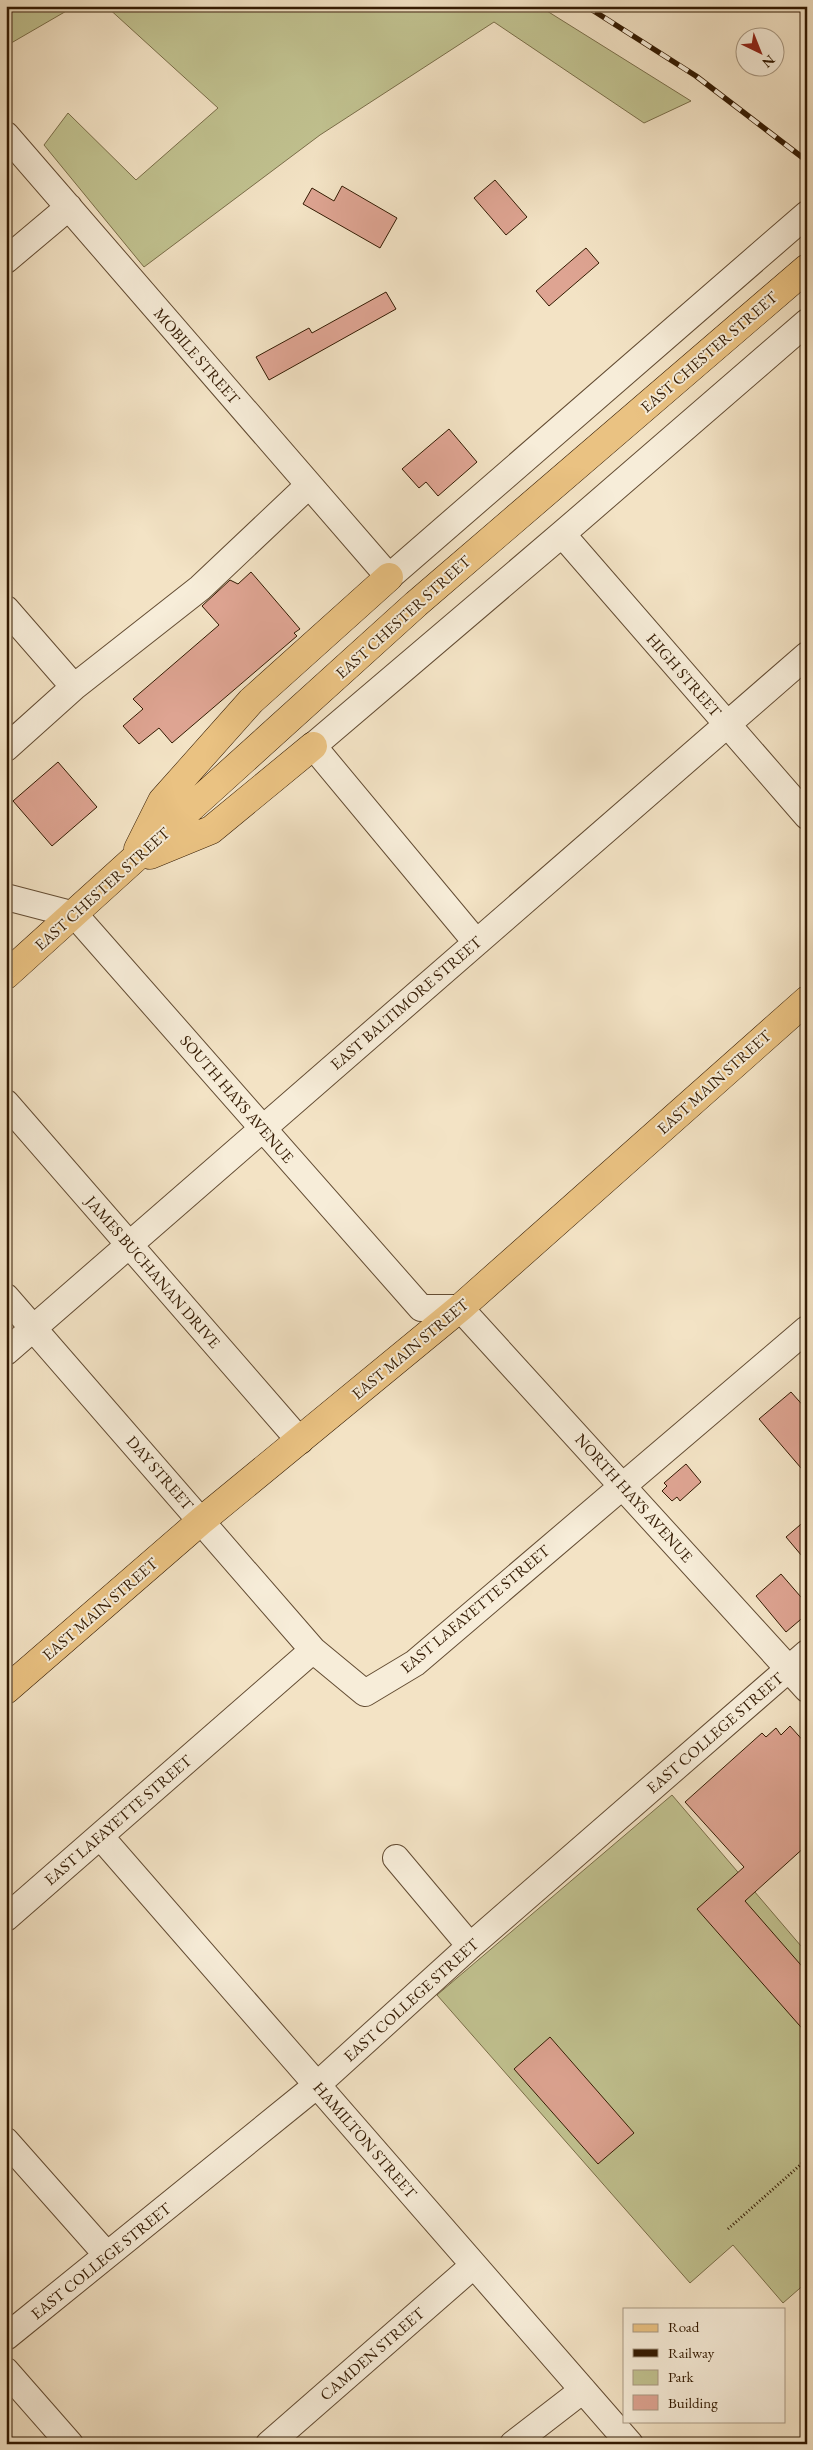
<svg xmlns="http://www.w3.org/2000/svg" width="813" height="2450" viewBox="0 0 813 2450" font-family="'EB Garamond',serif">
  <rect width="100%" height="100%" fill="#f3e3c5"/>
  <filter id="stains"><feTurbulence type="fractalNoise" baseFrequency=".004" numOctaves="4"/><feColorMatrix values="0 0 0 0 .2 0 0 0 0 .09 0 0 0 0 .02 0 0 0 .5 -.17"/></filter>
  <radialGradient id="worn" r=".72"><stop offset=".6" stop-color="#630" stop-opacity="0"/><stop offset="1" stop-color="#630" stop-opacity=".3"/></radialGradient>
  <path fill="#c1c290" stroke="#7a6e49" d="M6 6H75L6 46Z
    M106 6H539L691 101 644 123 494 22 320 135 144 267 44 145 68 113 136 180 218 108Z
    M672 1795 807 1953V2282L783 2303 733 2245 690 2283 437 1995Z"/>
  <path fill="#dea492" stroke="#331a02" d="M495 180 527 217 506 235 474 198Z
    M342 186 397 218 380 248 303 204 312 188 334 201Z
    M586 248 599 263 549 306 536 291Z
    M386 292 396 309 269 380 256 357 309 328 312 333Z
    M449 429 477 462 438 496 426 482 419 488 402 469Z
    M251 572 300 629 294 633 297 636 172 743 159 728 139 744 123 726 143 709 133 699 219 625 202 606 230 580 238 584Z
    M58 762 97 807 52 846 13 801Z
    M791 1392 807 1410V1475L759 1419Z
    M686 1464 701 1482 680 1501 677 1497 672 1501 662 1491 667 1486 664 1483Z
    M807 1519V1562L786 1537Z
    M781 1574 807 1604V1614L786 1632 756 1596Z
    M790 1726 807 1745V1845L745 1901 807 1972V2034L697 1909 744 1867 685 1802 762 1733 766 1737 776 1728 781 1735Z
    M550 2037 634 2133 598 2164 514 2069Z"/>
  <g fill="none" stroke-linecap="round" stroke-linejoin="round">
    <g stroke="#634c33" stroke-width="28">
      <path id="minor" d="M6 135 389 577 807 214
        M6 260 69 207
        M562 534 807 816
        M6 609 74 687
        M6 748 74 687 200 588 309 485
        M6 897 75 915 421 1308H460L807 1689
        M476 942 313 746 562 534 807 322
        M6 1103 300 1441
        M6 1297 313 1650 365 1693 415 1663 807 1329
        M6 1352 807 655
        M100 1836 630 2444
        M396 1858 470 1946
        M6 1918 313 1650
        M6 2141 107 2255
        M6 2337 317 2085 470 1946 807 1653
        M6 2371 70 2444
        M269 2444 474 2265
        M513 2444 583 2390"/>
    </g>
    <g stroke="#331a02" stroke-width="29">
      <path id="major" d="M6 1690 201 1521 460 1308 807 1000"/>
    </g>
    <g stroke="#331a02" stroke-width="29">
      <path id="highway" d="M138 849 162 801 251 701 389 577
        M150 855 211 830 313 746
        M6 975 416 604 807 268"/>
    </g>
    <path stroke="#331a02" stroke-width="3" stroke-dasharray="1 2.5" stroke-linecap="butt" d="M728 2229 807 2159"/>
    <use href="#minor" stroke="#f7edd9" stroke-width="26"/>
    <use href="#major" stroke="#eac282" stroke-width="28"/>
    <use href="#highway" stroke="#eac282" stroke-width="28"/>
    <g stroke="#331a02" stroke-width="5.5">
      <path id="rail" d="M586 6 696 76 807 161"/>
    </g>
    <use href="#rail" stroke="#f7edd9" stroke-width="4" stroke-dasharray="11" stroke-linecap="butt"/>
  </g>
  <g text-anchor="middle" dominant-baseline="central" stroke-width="4" stroke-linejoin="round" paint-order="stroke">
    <g font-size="16" fill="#331a02" stroke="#f7edd9">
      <text transform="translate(709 352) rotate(-41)">EAST CHESTER STREET</text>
      <text transform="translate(197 356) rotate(49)">MOBILE STREET</text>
      <text transform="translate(403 617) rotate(-42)">EAST CHESTER STREET</text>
      <text transform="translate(684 675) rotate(49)">HIGH STREET</text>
      <text transform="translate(102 889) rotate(-42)">EAST CHESTER STREET</text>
      <text transform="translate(406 1003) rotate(-41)">EAST BALTIMORE STREET</text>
      <text transform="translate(714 1082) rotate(-42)">EAST MAIN STREET</text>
      <text transform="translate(237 1099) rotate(49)">SOUTH HAYS AVENUE</text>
      <text transform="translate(153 1272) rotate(49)">JAMES BUCHANAN DRIVE</text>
      <text transform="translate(410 1349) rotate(-40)">EAST MAIN STREET</text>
      <text transform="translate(160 1473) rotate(49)">DAY STREET</text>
      <text transform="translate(634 1498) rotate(48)">NORTH HAYS AVENUE</text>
      <text transform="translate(100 1609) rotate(-41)">EAST MAIN STREET</text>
      <text transform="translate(475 1609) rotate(-40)">EAST LAFAYETTE STREET</text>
      <text transform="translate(715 1733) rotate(-41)">EAST COLLEGE STREET</text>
      <text transform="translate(118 1820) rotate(-41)">EAST LAFAYETTE STREET</text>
      <text transform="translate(411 2000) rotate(-42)">EAST COLLEGE STREET</text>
      <text transform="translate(365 2140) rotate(49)">HAMILTON STREET</text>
      <text transform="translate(101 2261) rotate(-39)">EAST COLLEGE STREET</text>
      <text transform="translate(372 2354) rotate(-41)">CAMDEN STREET</text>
    </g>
  </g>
  <rect width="813" height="2450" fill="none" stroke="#f3e3c5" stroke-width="25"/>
  <rect x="8" y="8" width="798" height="2435" fill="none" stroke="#331a02" stroke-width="2.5"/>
  <rect x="12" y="12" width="788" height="2425" fill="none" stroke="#331a02"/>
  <rect x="623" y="2308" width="162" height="115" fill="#f7edd9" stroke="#a99983"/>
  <rect x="633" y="2324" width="25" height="8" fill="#eac282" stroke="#a99983"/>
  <text x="668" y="2332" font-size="15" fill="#331a02">Road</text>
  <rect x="633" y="2349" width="25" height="8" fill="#331a02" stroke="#a99983"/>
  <text x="668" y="2358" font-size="15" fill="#331a02">Railway</text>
  <rect x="633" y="2370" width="25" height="15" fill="#c1c290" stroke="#a99983"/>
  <text x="668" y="2382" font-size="15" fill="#331a02">Park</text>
  <rect x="633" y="2395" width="25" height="15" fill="#dea492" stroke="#a99983"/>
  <text x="668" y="2408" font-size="15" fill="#331a02">Building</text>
  <g transform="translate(760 52) rotate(137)"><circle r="24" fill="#f7edd9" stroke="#a99983"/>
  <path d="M0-4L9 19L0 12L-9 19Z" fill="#8f2418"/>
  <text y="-8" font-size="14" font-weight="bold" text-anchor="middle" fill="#331a02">N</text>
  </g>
  <rect width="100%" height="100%" filter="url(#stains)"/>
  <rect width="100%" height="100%" fill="url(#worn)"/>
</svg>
